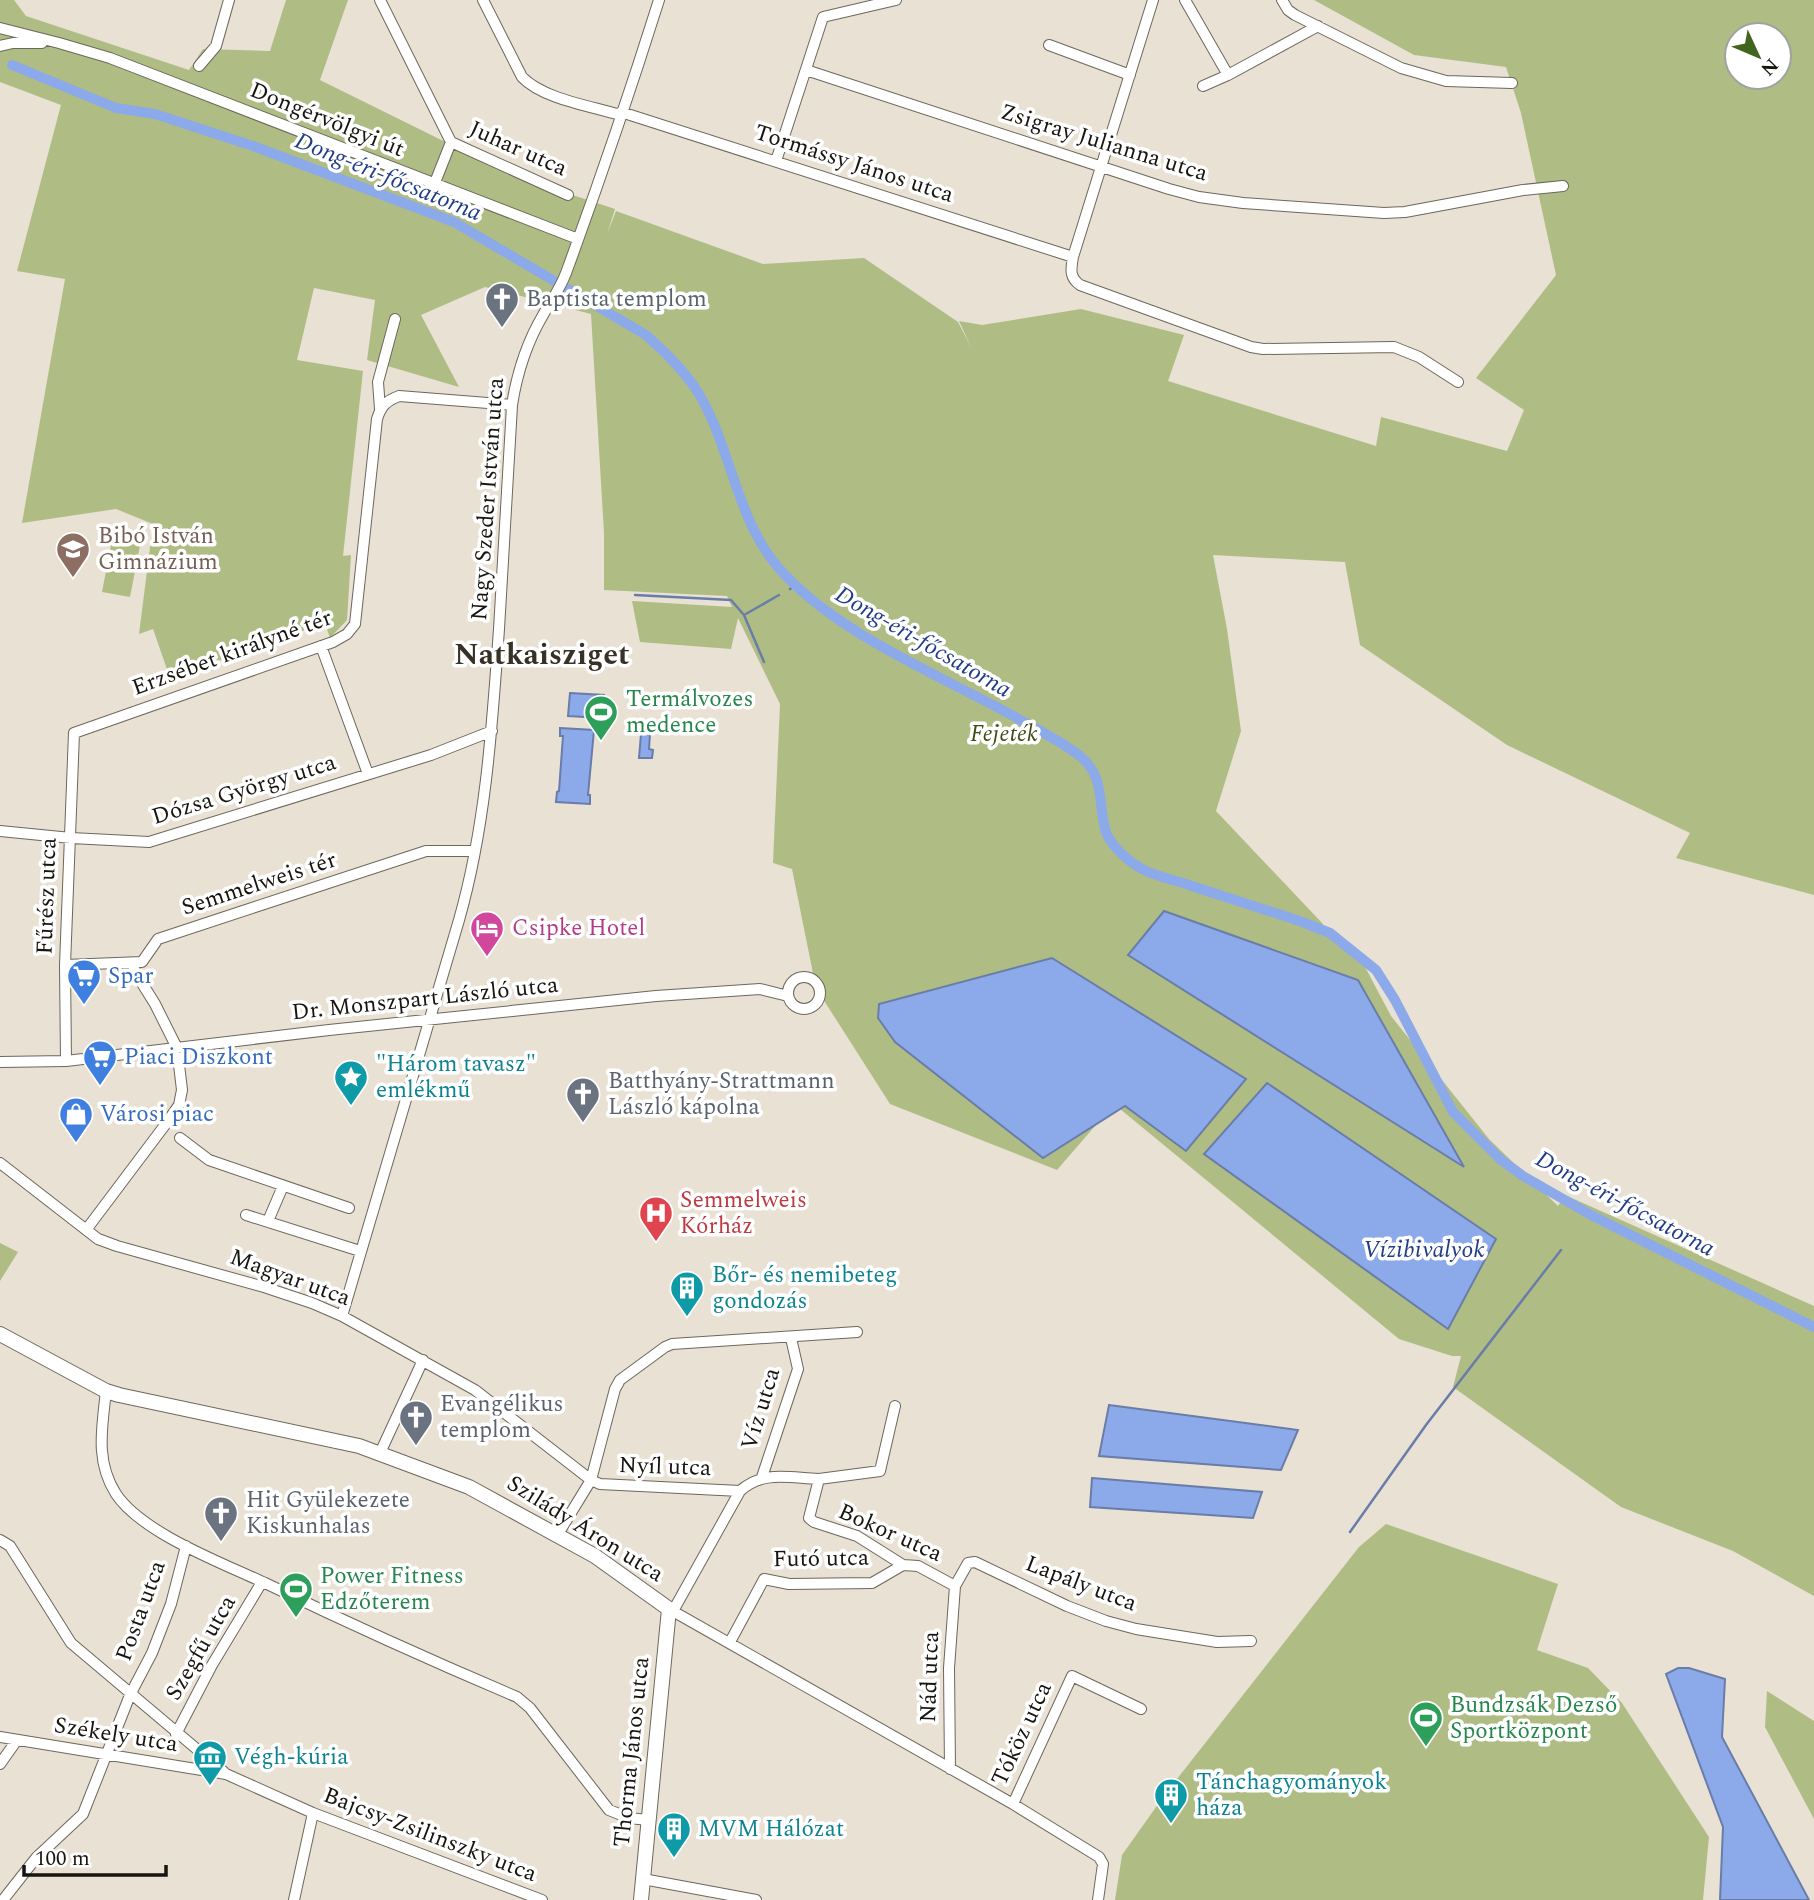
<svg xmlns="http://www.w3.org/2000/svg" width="1814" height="1900" viewBox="0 0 1814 1900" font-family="Spectral,serif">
  <rect width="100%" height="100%" fill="#e8e1d4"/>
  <path fill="#afbd85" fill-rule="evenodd" d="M0 0H14L26 16 189 70 203 49 270 51 286 0H348L320 80 512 175 615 209 607 234 616 211 763 264 864 258 958 322 971 347 959 321 982 325 1081 309 1184 335 1168 381 1376 446 1381 417 1507 451 1524 410 1476 378 1556 275 1521 113 1506 67 1414 55 1314 0H1814V895L1676 858 1690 833 1507 745 1360 645 1345 562 1213 555 1227 629 1241 731 1216 811 1323 924V935L1354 946 1391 1016 1489 1139 1558 1206 1565 1195 1814 1306V1596L1733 1551 1621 1507 1453 1387 1461 1356H1452L1399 1339 1114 1104 1057 1170 890 1104 816 988 792 869 773 863 780 704 738 618 731 649 640 642 632 601 732 607 727 596 604 590V533L591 314 485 287 421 315 459 387 367 360 375 300 314 288 297 360 363 371 343 556 351 555 347 620 330 638 325 623 170 678 153 629 139 634 153 524 116 509 22 523 65 279 17 271 61 105 0 82ZM1737 35H1779V77H1737Z
    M113 535 141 540 130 597 102 592Z
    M0 1243 18 1252 0 1281Z
    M1386 1524 1558 1584 1537 1650 1588 1668 1622 1703 1709 1837 1703 1900H1115L1122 1855 1166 1793 1359 1547Z
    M1767 1691 1814 1721V1819L1765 1727Z"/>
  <path fill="#8ca9e9" stroke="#697da8" stroke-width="2" d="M570 693 604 695 602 718 568 716Z
    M560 728 594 730 588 795H590V804L556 802 557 792 559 791 563 736H560Z
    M641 734H650L649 749 653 750 652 758H639Z
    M1164 911 1358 980 1464 1167 1128 955Z
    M1052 958 1246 1079 1186 1151 1125 1106 1043 1158 895 1042 878 1018 879 1004Z
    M1267 1083 1496 1239 1448 1329 1204 1154Z
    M1109 1405 1298 1430 1281 1470 1099 1456Z
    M1092 1478 1262 1492 1253 1518 1090 1507Z
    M1678 1668H1689L1725 1679 1722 1737 1809 1900H1720L1723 1827 1666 1674Z"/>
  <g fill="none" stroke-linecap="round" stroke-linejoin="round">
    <path stroke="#697da8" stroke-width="2.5" d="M790 589 796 585
      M635 595 731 600 744 615 779 595
      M744 615 764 662
      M1350 1532 1426 1425 1561 1250"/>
    <path stroke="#8ca9e9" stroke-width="10" d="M12 65 116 108 155 114 253 146 454 222 646 335C665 352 685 371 699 394 731 448 736 517 777 566 834 633 940 675 1017 718 1038 730 1061 741 1080 756 1105 777 1098 801 1105 829 1109 845 1130 863 1144 870 1158 877 1175 880 1189 885 1228 898 1267 910 1305 923L1330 933 1376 970 1395 1000 1453 1112 1500 1159 1523 1176 1591 1215 1814 1327"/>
    <g stroke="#6d675c" stroke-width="12">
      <path id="minor" d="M380 0 451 142 434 185
        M483 0 522 77C543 99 591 106 620 115
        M1153 0 1073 257C1071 269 1069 277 1080 285L1251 347 1263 349 1394 347 1419 357 1458 382
        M1185 0 1228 75 1318 26
        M1282 0 1288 10 1295 15 1401 68 1446 81 1512 83
        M0 28 59 43 110 58 578 239
        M1049 45 1130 75
        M0 46 13 43H42
        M199 66 216 46 229 0
        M806 70 1169 189 1199 197 1243 203 1384 213 1405 212 1523 190 1563 186
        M1203 86 1228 75
        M621 112 1073 257
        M451 142 568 195
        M776 161 823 17 896 0
        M380 409 378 382 395 319
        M321 646 368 774
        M0 831 71 838 149 842 431 755 492 731
        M65 965 142 962 158 939 255 907 426 851H475
        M788 993a16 16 0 1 1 32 0a16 16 0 1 1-32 0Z
        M66 1061 65 965 74 733 333 642 347 634 355 624 377 419C381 406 386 401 399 396L512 405
        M0 1062 66 1061 329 1030 656 996 760 989 788 996
        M180 1138 209 1160 349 1208
        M0 1163 98 1239 117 1246 264 1287 312 1303 342 1316 475 1390 591 1480 600 1484 740 1491
        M246 1215 360 1251
        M268 1221 283 1186
        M86 1230 165 1125 179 1105 182 1090 177 1048 155 1004 135 972 133 964
        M342 1316 459 920C486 825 492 727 499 629 503 555 508 480 512 405 517 373 526 344 543 315 551 301 560 289 566 273 599 183 630 92 659 0
        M106 1391C102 1428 95 1461 116 1494 142 1533 222 1563 265 1583 348 1623 432 1661 517 1697L530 1708 609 1810 629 1818 648 1820
        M895 1406 880 1471 819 1479 809 1518 814 1522 857 1536 903 1565 918 1566 955 1586
        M380 1453 423 1360
        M762 1477 798 1369 791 1338
        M558 1534 591 1480 615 1389 620 1380 665 1347 672 1344 857 1332
        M0 1540 10 1546 71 1643 224 1772
        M669 1609 1013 1804 1099 1857 1103 1864 1098 1900
        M673 1611 740 1491C763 1470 789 1478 819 1479
        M730 1642 764 1579 789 1584 872 1583 903 1565
        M176 1734 212 1665 262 1582
        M0 1737 226 1774 313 1813 542 1900
        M0 1764 17 1740
        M950 1769 949 1668 955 1586 968 1563 975 1562 1067 1606 1106 1621 1136 1629 1217 1642 1251 1641
        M1013 1804 1072 1676 1141 1709
        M643 1879 756 1900
        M3 1900 36 1858 83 1814 130 1695 152 1653 171 1604 186 1546
        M294 1900 313 1813"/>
    </g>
    <g stroke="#6d675c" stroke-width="16">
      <path id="tertiary" d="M0 1334 106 1391 119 1395 359 1446 469 1487 595 1556 669 1609 641 1900"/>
    </g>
    <use href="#minor" stroke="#fff" stroke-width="10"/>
    <use href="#tertiary" stroke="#fff" stroke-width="14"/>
  </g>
  <defs>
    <g id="church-pin" transform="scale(1.75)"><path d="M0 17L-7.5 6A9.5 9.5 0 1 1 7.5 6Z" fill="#6b7280" stroke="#fff"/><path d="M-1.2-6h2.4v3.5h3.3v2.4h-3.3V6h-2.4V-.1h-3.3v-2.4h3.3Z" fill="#fff"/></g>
    <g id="school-pin" transform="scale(1.75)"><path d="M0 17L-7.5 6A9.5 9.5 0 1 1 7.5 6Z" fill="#8d6e63" stroke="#fff"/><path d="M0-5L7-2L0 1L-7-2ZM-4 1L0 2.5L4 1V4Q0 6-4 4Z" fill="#fff"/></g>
    <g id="stadium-pin" transform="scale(1.75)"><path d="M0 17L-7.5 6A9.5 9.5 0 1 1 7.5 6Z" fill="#2e9e5b" stroke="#fff"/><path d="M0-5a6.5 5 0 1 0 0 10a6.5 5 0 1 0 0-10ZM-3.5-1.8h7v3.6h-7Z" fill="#fff"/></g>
    <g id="hotel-pin" transform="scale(1.75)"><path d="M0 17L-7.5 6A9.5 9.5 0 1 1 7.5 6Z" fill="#d1479c" stroke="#fff"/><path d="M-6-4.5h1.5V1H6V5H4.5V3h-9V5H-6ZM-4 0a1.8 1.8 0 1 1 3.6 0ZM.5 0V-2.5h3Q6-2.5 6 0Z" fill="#fff"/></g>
    <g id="supermarket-pin" transform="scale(1.75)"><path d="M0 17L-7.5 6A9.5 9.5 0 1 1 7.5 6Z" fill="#3f7fe0" stroke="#fff"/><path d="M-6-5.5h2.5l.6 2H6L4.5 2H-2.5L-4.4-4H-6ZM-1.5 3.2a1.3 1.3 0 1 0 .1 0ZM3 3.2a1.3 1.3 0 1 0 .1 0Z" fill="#fff"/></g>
    <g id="sight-pin" transform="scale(1.75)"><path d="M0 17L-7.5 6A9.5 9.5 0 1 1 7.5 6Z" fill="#0f9aa8" stroke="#fff"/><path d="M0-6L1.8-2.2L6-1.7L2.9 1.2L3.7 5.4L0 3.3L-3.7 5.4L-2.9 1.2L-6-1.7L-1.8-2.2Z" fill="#fff"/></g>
    <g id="shop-pin" transform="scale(1.75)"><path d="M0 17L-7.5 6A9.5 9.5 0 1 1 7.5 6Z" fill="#3f7fe0" stroke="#fff"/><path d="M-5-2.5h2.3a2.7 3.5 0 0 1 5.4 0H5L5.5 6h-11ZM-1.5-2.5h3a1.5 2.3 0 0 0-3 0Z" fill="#fff"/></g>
    <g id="hospital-pin" transform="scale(1.75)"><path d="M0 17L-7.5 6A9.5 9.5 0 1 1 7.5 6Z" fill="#e0444e" stroke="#fff"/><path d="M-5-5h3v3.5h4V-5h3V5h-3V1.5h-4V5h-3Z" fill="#fff"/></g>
    <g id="building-pin" transform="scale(1.75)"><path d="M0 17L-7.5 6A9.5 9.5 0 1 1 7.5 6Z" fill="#0f9aa8" stroke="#fff"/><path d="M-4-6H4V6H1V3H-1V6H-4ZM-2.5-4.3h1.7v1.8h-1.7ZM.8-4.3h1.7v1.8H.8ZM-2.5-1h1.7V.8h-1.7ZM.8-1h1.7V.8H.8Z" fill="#fff"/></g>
    <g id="museum-pin" transform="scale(1.75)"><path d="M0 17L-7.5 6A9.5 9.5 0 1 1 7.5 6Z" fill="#0f9aa8" stroke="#fff"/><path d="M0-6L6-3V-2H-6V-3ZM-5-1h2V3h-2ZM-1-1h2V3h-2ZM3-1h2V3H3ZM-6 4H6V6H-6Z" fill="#fff"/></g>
  </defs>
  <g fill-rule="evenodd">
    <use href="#church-pin" x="502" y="299"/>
    <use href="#school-pin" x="73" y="549"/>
    <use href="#stadium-pin" x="601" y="712"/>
    <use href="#hotel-pin" x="487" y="928"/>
    <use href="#supermarket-pin" x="84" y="976"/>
    <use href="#supermarket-pin" x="100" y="1057"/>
    <use href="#sight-pin" x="351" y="1077"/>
    <use href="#church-pin" x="583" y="1094"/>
    <use href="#shop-pin" x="76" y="1114"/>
    <use href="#hospital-pin" x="656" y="1213"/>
    <use href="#building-pin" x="687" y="1288"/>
    <use href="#church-pin" x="416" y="1417"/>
    <use href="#church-pin" x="221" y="1513"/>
    <use href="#stadium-pin" x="296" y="1589"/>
    <use href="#stadium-pin" x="1426" y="1718"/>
    <use href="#museum-pin" x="210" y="1757"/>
    <use href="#building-pin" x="1171" y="1795"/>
    <use href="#building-pin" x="674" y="1829"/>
  </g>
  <g text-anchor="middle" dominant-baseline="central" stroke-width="7" stroke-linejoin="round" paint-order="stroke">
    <g font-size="23" fill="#171510" stroke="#fff">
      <text transform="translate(327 120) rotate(22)">Dongérvölgyi út</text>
      <text transform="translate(1104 143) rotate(17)">Zsigray Julianna utca</text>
      <text transform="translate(518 149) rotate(24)">Juhar utca</text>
      <text transform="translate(854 164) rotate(18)">Tormássy János utca</text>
      <text transform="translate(488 499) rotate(-86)">Nagy Szeder István utca</text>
      <text transform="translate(232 653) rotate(-20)">Erzsébet királyné tér</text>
      <text transform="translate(244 790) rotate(-17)">Dózsa György utca</text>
      <text transform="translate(259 884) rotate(-18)">Semmelweis tér</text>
      <text transform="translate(47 896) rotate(-88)">Fűrész utca</text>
      <text transform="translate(425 999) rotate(-6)">Dr. Monszpart László utca</text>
      <text transform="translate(290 1278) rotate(20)">Magyar utca</text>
      <text transform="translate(761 1409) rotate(-73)">Víz utca</text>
      <text transform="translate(665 1467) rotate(2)">Nyíl utca</text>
      <text transform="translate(585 1529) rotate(32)">Szilády Áron utca</text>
      <text transform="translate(890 1533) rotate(24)">Bokor utca</text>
      <text transform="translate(821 1559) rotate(-1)">Futó utca</text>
      <text transform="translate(1081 1584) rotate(21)">Lapály utca</text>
      <text transform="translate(141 1611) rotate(-70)">Posta utca</text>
      <text transform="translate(201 1648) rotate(-60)">Szegfű utca</text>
      <text transform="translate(930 1677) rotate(-88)">Nád utca</text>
      <text transform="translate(1022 1734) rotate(-65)">Tóköz utca</text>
      <text transform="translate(116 1735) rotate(9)">Székely utca</text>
      <text transform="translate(632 1752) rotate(-84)">Thorma János utca</text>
      <text transform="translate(430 1835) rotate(21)">Bajcsy-Zsilinszky utca</text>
    </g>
    <g font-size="23" fill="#5b616d" stroke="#fff" text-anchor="start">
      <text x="526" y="299">Baptista templom</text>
      <text x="608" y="1081">Batthyány-Strattmann<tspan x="608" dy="26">László kápolna</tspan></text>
      <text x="440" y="1404">Evangélikus<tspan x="440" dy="26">templom</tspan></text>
      <text x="246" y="1500">Hit Gyülekezete<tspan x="246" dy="26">Kiskunhalas</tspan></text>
    </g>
    <g font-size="23" fill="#785e54" stroke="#fff" text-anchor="start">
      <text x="98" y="536">Bibó István<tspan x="98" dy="26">Gimnázium</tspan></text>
    </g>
    <g font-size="23" fill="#27864d" stroke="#fff" text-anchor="start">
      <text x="626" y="699">Termálvozes<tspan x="626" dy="26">medence</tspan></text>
      <text x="320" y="1576">Power Fitness<tspan x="320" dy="26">Edzőterem</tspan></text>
      <text x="1450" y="1705">Bundzsák Dezső<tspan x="1450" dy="26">Sportközpont</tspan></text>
    </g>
    <g font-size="23" font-style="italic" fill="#404b15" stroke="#fff">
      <text x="1004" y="734">Fejeték</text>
    </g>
    <g font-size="23" fill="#b23c85" stroke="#fff" text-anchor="start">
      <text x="512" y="928">Csipke Hotel</text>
    </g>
    <g font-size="23" fill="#366cbe" stroke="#fff" text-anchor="start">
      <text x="108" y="976">Spar</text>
      <text x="124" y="1057">Piaci Diszkont</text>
      <text x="100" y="1114">Városi piac</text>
    </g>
    <g font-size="23" fill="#0d838f" stroke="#fff" text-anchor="start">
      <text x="376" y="1064">"Három tavasz"<tspan x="376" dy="26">emlékmű</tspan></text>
      <text x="712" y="1275">Bőr- és nemibeteg<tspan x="712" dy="26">gondozás</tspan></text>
      <text x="234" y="1757">Végh-kúria</text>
      <text x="1196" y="1782">Tánchagyományok<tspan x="1196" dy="26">háza</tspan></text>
      <text x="698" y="1829">MVM Hálózat</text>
    </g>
    <g font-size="23" fill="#be3a42" stroke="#fff" text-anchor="start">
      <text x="680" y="1200">Semmelweis<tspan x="680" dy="26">Kórház</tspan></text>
    </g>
    <g font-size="24" font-style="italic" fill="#213d87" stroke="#fff">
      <text transform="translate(388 177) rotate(22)">Dong-éri-főcsatorna</text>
      <text transform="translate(923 642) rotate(30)">Dong-éri-főcsatorna</text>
      <text transform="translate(1625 1204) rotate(28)">Dong-éri-főcsatorna</text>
      <text x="1424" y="1250">Vízibivalyok</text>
    </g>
    <g font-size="30" font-weight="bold" fill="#373228" stroke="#fff">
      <text x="542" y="655">Natkaisziget</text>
    </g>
  </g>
  <g transform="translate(1758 56) rotate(134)"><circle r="33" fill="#ffffff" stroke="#a2a19f" stroke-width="2"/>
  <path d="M0-5L12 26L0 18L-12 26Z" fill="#42651d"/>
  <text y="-10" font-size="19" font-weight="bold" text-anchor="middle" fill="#171510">N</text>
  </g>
  <path d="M24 1865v10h142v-10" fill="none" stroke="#171510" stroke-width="3.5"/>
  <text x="35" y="1865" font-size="21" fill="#171510" stroke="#ffffff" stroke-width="5" paint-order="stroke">100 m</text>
</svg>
